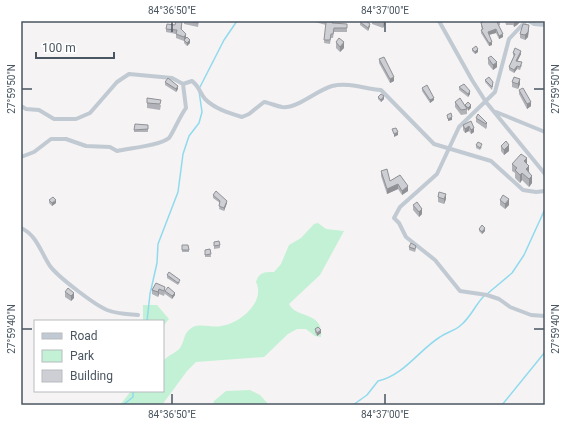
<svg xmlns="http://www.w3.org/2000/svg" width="566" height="426" viewBox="0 0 566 426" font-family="Roboto,sans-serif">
  <rect width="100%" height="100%" fill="#f5f3f3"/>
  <path fill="#c3f1d5" d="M318 223 326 229 344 231 320 275 289 304C296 319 324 311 321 337L315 336 306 329H297L288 334 264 357 196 362 187 371 162 405H120L131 391H163V361C168 355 176 353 180 348 186 339 182 334 193 327 201 323 213 328 221 326 240 324 266 301 256 282 259 272 264 272 274 272L281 264 289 245 301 238 314 224Z
    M143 305H157L169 319 163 326V321H143Z
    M250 390 260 395 269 405H213L214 401 226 391Z"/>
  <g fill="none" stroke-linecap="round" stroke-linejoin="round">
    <path stroke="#90daee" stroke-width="1.5" d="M200 87 224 40 237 21
      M487 294 512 273 524 255 545 209
      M147 321 150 294 157 263 158 244 178 192 183 154 189 136 199 123 202 112 199 91
      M123 405 133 397V391
      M353 405 367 395 378 381C403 376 419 350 440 337 447 332 455 331 461 325 471 317 475 305 484 296
      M502 405 545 352"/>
    <path stroke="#c1cad2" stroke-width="4" d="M439 21 472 80 486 102 545 174
      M526 21 509 39 495 92 459 127 437 174 400 207 394 218 399 223 406 237 435 260 460 291 487 295 499 299 510 307 531 315 545 316
      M529 21 534 24 545 25
      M183 84 192 81C199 86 200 93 205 99 215 109 229 113 242 117L249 114 264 102C270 103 276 106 282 107 297 109 317 90 332 86 349 82 365 89 381 90L434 144 491 161 523 190 536 192 545 191
      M21 106 26 109 39 110 54 119H76L90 113 117 82 129 74 172 78 183 84 186 108C181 114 172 135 169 138 159 146 130 148 117 151L110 147 86 146 66 139H51L34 152 21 157
      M496 112 545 132
      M21 228C37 235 41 253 50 266 58 277 95 305 107 310 117 314 127 314 138 315"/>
  </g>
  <path fill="#b0b2b7" d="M184 21H199L198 27 184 24Z
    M314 21H333L332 23 347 24V32H334L333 38H331L330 44 324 43 326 25 315 22Z
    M372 21H385V24L383 28 372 24Z
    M480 21H500V25H499L503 37 499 39 496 33 489 35 492 45 489 46 481 33V30H482L481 26V23Z
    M505 21H520V22L517 25 514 27 513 25H506Z
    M360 22 370 26 368 31 360 25Z
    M175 25H182V30L186 34 184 41 176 38V34L166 32V29Z
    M529 29 528 37 525 40 520 38V34Z
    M184 40 190 43 187 46 184 43Z
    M336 42 344 48 340 52 336 48Z
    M472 49 478 52 475 54 472 51Z
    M513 53 521 54 517 61 522 65 520 70 517 69 514 73 509 70V67L514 56 513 55Z
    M488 58 497 67 493 70 488 64Z
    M379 59 394 81 390 83 379 63Z
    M485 80 493 85 492 90 485 82Z
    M165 82 178 89 176 92 165 85Z
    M512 82 520 84 518 89 512 87Z
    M459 87 470 94 468 97 459 90Z
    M422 88 434 100 430 103 422 91Z
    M519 90 531 106 527 109 519 94Z
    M378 97 384 99 381 102 378 99Z
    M147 98 161 105 160 110 147 108Z
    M455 102 471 108 467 110V114L461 115 455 107Z
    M476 118 487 123V127L486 129 476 122Z
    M471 121 474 132 471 134 469 131 465 133 463 130V125Z
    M148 125V132H134V130Z
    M476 145 482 147 480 150 476 148Z
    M501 146 509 151 504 155 501 151Z
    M512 164H527L532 183 529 187 522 180 520 183 515 178V173L512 171Z
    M381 171 390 181 400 175 408 191 402 195 398 189 387 194 381 176Z
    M213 195 227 203 224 211 219 209 220 203 213 198Z
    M438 197 446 199 444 204 438 202Z
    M49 200 56 203 52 206 49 203Z
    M500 200 509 205 505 209 500 205Z
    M413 205 422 214 419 217 413 210Z
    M479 229 485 231 482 234 479 231Z
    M214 242 220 245V248L214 249Z
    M182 245 189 250V252H182Z
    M409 247 416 249 415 252 409 250Z
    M210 249 211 257H205V250Z
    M167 275 180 282 178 285 167 278Z
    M156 283 165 290 175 295 172 299 165 294V293L164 296 159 294 158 297 152 294V290Z
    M65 292 74 298 71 301 65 297Z
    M315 329 321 333 317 336 315 332Z"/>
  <path fill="#909195" d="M384 21H385V24L383 28Z
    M516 21H520V22L517 25 514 27V22Z
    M370 24V26L368 31V28Z
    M529 25 528 37 525 40V35Z
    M496 29V33L488 35V32Z
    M186 34V38L184 41V37Z
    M503 34V37L499 39V36Z
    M190 40V43L187 46V43Z
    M344 42V48L340 52V47Z
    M492 42V45L489 46V43Z
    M478 49V52L475 54V52Z
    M521 51V54L516 64V61Z
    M497 62V67L493 70V65Z
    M517 66V69L514 73V70Z
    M394 77V81L390 83V79Z
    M520 79V84L518 89V84Z
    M178 86V89L176 92V89Z
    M470 91V94L468 97V94Z
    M384 96V99L381 102V100Z
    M434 98V100L430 103V100Z
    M531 102V106L527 109V104Z
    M471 105V108L468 111V108Z
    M452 117V120L448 121V119Z
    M469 126V131L465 133V129Z
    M474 128V132L471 134V130Z
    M398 132V135L394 137V134Z
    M509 145V151L504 155V150Z
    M527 158V166L524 161Z
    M529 166V173L526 177V169Z
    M522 173V180L520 183V175Z
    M532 176V183L529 187V179Z
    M398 184V189L387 194V189Z
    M408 186V191L402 195V191Z
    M446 194V199L444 204V199Z
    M509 199V205L505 209V204Z
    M56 200V203L52 206V203Z
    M227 201V203L224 211V208Z
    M422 209V214L419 217V212Z
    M485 228V231L482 234V232Z
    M159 289V294L158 297V292Z
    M74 293V298L71 301V296Z
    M175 293V295L172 299V296Z
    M321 330V333L317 336V333Z"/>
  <path fill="#cdcfd5" stroke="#909195" d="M176 21H182L181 29 186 34 184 37 176 34 177 30 166 29 167 24 175 25Z
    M189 21H199L198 23Z
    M324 21H332V23L347 24V28H334L333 34H331L330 40H324L326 22Z
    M360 21H366L370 24 368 28 360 22Z
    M482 21H500V22H497L503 34 499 36 496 29 488 32 492 42 489 43 481 30 483 29 481 23 483 22Z
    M523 24 529 25 528 32 525 35 520 34Z
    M187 37 190 40 187 43 184 40Z
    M339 38 344 42 340 47 336 42Z
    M476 46 478 49 475 52 472 49Z
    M515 48 521 51 516 61 522 62 520 67 517 66 514 70 509 67 515 54 513 53Z
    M491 56 497 62 493 65 488 58Z
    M384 57 394 77 390 79 379 59Z
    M489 77 493 82 492 87 485 80Z
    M514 77 520 79 518 84 512 82Z
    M168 78 178 86 176 89 165 82Z
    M464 84 470 91 468 94 459 87Z
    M427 85 434 98 430 100 422 88Z
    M523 88 531 102 527 104 519 90Z
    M381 94 384 96 381 100 378 97Z
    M147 98 161 100 160 104 147 103Z
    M460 98 467 109 461 110 455 102Z
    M468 102 471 105 468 108 465 105Z
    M451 113 452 117 448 119 447 115Z
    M478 114 487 123 486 124 476 118Z
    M471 121 474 128 471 130 469 126 465 129 463 125Z
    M135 124 148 125V129L134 130Z
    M396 128 398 132 394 134 392 129Z
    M506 141 509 145 504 150 501 146Z
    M478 142 482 144 480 148 476 145Z
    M521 154 527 158 524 161 529 166 526 169 532 176 529 179 522 173 520 175 515 170 517 168 512 164Z
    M387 169 390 181 400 175 408 186 402 191 398 184 387 189 381 171Z
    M216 191 227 201 224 208 219 206 220 201 213 195Z
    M439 192 446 194 444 199 438 197Z
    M503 195 509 199 505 204 500 200Z
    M53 197 56 200 52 203 49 200Z
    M417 202 422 209 419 212 413 205Z
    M482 225 485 228 482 232 479 229Z
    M219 241 220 245 214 246V242Z
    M411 243 416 246 415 249 409 247Z
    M182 245H188L189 250H182Z
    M210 249 211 254 205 255V250Z
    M169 272 180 280 178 283 167 275Z
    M156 283 165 287 164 291 159 289 158 292 152 290Z
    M168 287 175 293 172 296 165 291Z
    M68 288 74 293 71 296 65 292Z
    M318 327 321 330 317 333 315 329Z"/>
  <path fill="none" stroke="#4a5661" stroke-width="1.5" d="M172 22V32M385 22V32M22 89H32M534 89H544M22 329H32M534 329H544M172 394V404M385 394V404"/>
  <rect width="566" height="426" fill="none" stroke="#ffffff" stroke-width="44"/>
  <rect x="34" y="320" width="130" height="72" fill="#ffffff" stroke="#b7bbc0"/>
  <rect x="42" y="333" width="20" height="6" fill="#c1cad2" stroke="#b7bbc0"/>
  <text x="70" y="340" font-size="12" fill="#4a5661">Road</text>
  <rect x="42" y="350" width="20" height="12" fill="#c3f1d5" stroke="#b7bbc0"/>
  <text x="70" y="360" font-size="12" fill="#4a5661">Park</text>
  <rect x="42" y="370" width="20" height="12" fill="#cdcfd5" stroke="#b7bbc0"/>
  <text x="70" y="380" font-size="12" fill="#4a5661">Building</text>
  <path d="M36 52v6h78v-6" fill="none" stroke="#4a5661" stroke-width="2"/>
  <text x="42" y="52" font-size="12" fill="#4a5661" stroke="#ffffff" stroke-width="3" paint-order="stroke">100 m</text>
  <rect x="22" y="22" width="522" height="382" fill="none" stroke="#4a5661" stroke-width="1.5"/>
  <g font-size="10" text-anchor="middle" fill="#4a5661">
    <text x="172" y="14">84°36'50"E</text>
    <text x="385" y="14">84°37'00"E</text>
    <text transform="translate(11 89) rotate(-90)" y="4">27°59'50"N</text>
    <text transform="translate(555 89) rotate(-90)" y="4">27°59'50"N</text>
    <text transform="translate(11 329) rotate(-90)" y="4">27°59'40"N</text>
    <text transform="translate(555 329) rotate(-90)" y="4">27°59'40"N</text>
    <text x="172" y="418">84°36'50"E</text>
    <text x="385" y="418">84°37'00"E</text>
  </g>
</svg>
